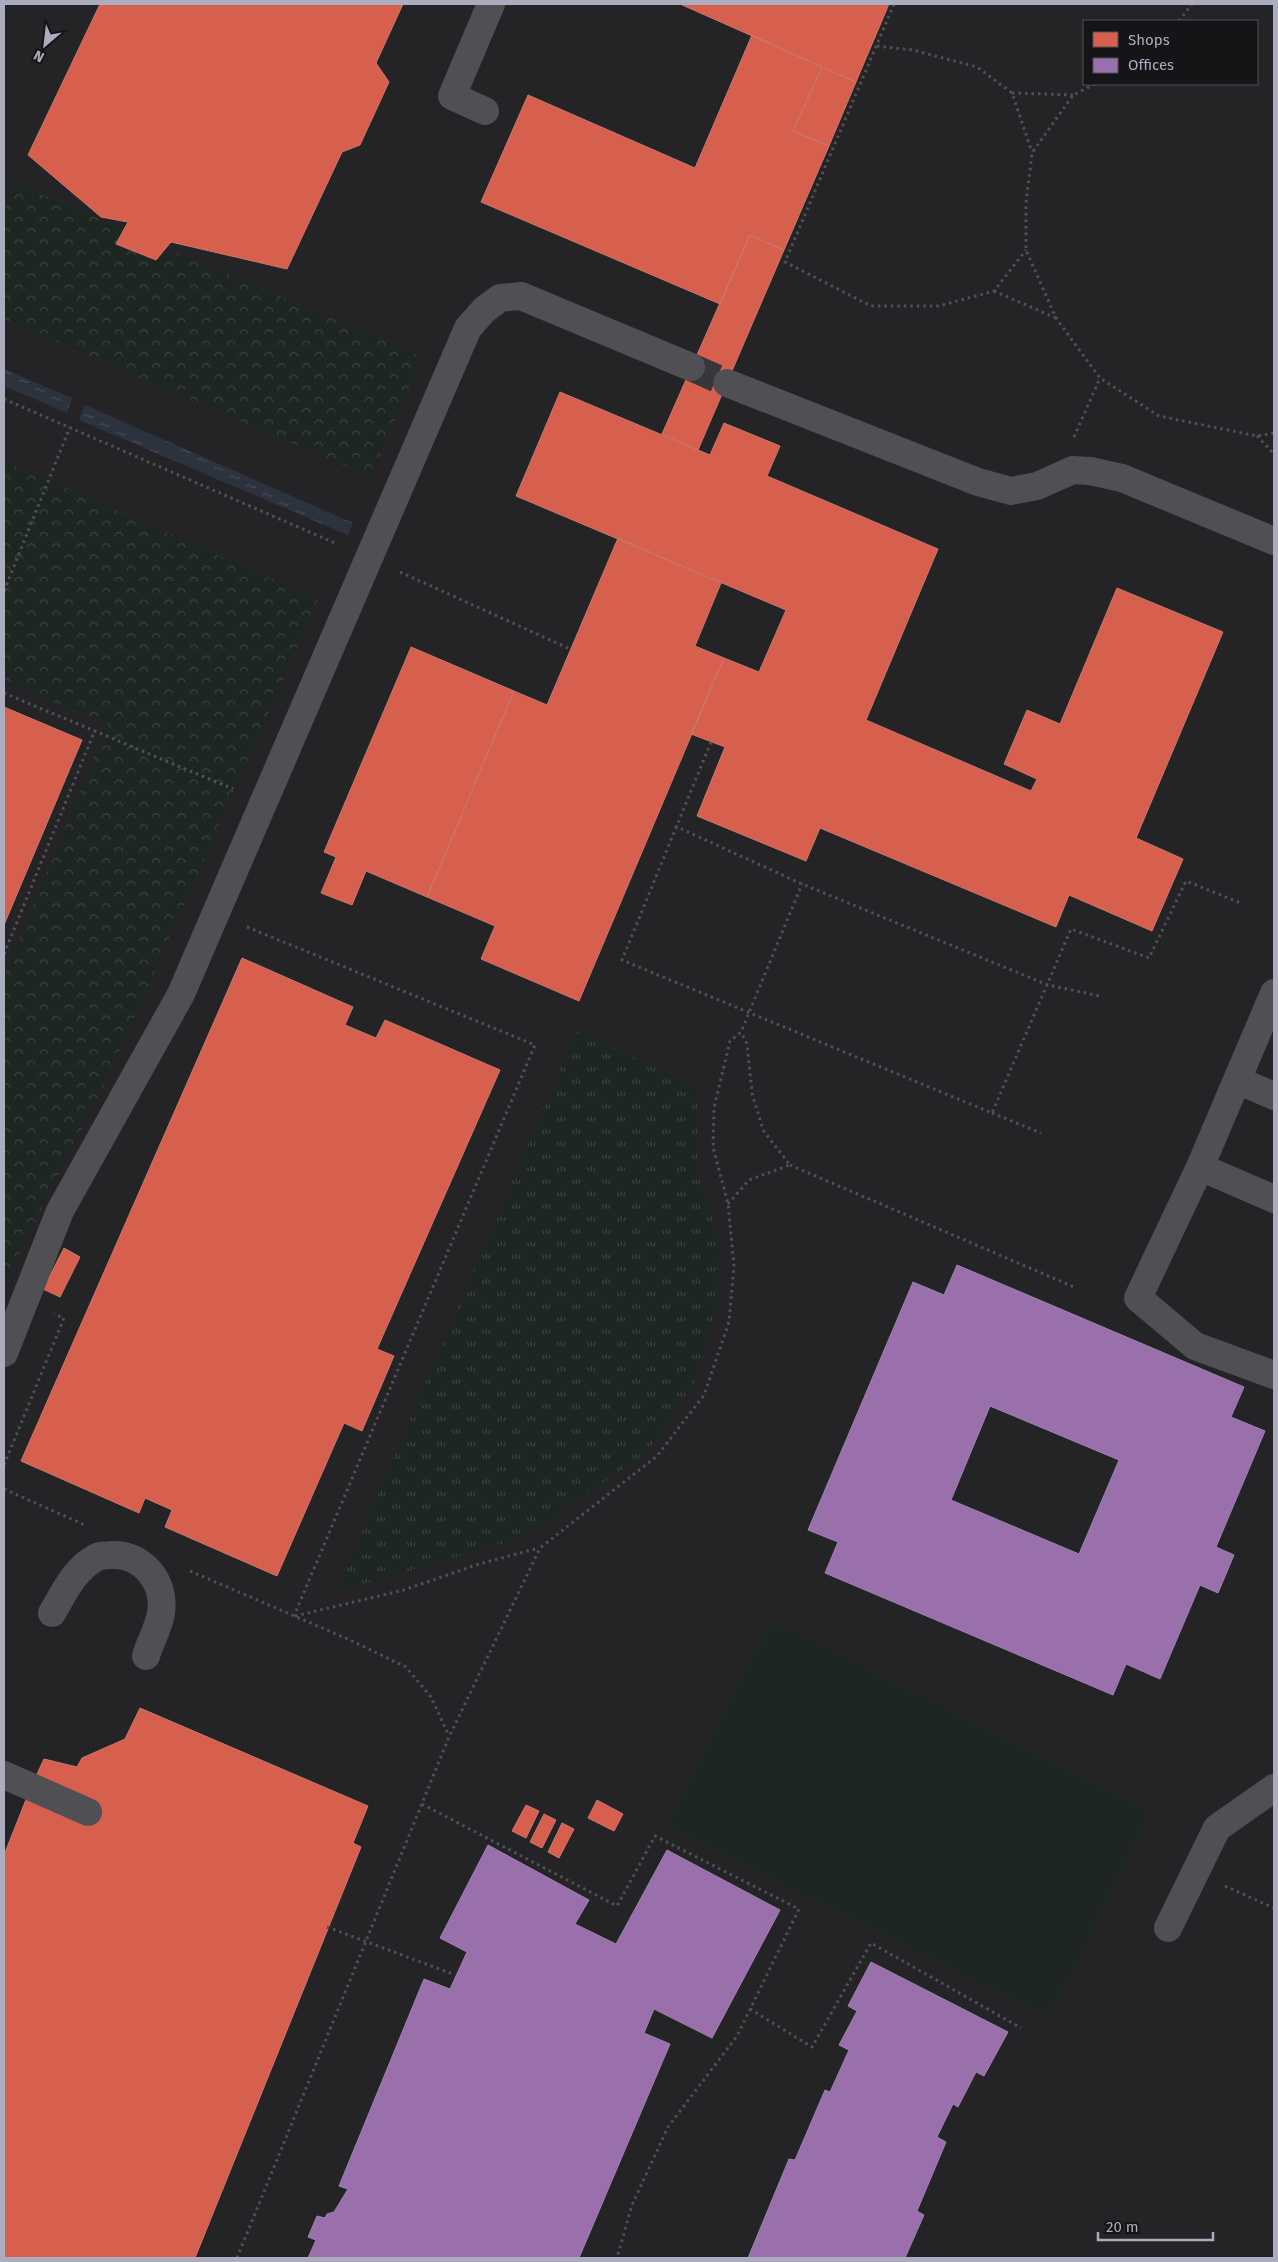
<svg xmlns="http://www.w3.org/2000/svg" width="1278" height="2262" viewBox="0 0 1278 2262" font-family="'Fira Sans',sans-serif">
  <defs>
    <pattern id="grass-tufts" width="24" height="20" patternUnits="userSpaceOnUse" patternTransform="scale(1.25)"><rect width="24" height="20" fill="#1e2621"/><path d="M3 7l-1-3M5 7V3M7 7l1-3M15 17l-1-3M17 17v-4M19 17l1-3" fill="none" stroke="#3c433f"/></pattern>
    <pattern id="forest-crowns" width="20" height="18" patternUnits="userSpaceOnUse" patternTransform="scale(1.25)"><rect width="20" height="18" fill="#1e2621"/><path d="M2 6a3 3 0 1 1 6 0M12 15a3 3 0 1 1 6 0" fill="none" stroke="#3c433f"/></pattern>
    <pattern id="water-ripples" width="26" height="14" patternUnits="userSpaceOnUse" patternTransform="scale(1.25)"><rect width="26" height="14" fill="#2c323e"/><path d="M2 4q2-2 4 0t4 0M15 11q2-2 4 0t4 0" fill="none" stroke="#484d58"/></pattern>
  </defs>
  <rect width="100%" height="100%" fill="#1a1a1b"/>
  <path fill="#242427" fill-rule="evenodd" d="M4 4H1274V2258H4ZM1084 21H1257V84H1084Z"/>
  <path fill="url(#grass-tufts)" d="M576 1032 698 1086 699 1176 720 1241 718 1303 693 1386 646 1453 525 1537 336 1592Z"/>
  <path fill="url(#forest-crowns)" d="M15 183 422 357 371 477 4 319V209Z
    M4 460 318 600 108 1077 4 1283V976L108 724 4 681Z"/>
  <path fill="#1e2621" d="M772 1620 1151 1811 1048 2018 668 1827Z"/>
  <path fill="url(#water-ripples)" d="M4 369 72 398 67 413 4 386Z
    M85 405 353 523 348 535 79 420Z"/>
  <path fill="#d6604d" stroke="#c9776f" d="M100 4H403L376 63 389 82 360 145 342 152 287 269 171 242 156 260 116 244 128 222 101 217 28 155Z
    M680 4H889L856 82Z
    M752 35 822 67 793 131 829 146 784 250 750 235 720 304 481 202 528 95 695 168Z
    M822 67 856 82 829 146 793 131Z
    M750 235 784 250 698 450 662 434Z
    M560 392 710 455 724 423 780 446 767 476 938 549 866 720 1031 791 1037 779 1004 764 1027 710 1060 724 1117 588 1223 632 1136 838 1183 859 1152 931 1069 895 1056 927 820 828 806 861 697 816 725 747 691 734 724 658 759 672 786 610 516 496Z
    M618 538 721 583 695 646 724 658 579 1001 481 959 495 926 427 897 514 691 547 705Z
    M411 647 514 691 427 897 366 871 352 905 321 893 336 857 324 852Z
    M4 707 82 740 4 925Z
    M242 958 353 1007 345 1025 376 1038 385 1020 500 1070 377 1349 394 1356 362 1431 344 1423 277 1576 165 1527 172 1510 145 1498 139 1513 21 1461Z
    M64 1248 80 1257 60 1297 43 1289Z
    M140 1708 368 1806 353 1843 361 1847 195 2258H4V1855L31 1787 44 1759 77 1767 82 1758 125 1739Z
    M597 1800 623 1814 614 1831 588 1818Z
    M526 1805 539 1811 526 1838 512 1831Z
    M544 1814 556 1820 542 1848 530 1842Z
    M562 1823 574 1829 559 1858 548 1852Z"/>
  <path fill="#9970ab" stroke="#9e82b0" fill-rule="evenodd" d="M957 1265 1244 1387 1231 1417 1265 1431 1216 1547 1234 1555 1218 1593 1200 1585 1160 1679 1126 1664 1113 1695 825 1573 838 1542 808 1530 913 1282 944 1295ZM990 1406 1119 1460 1079 1554 951 1500Z
    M488 1845 589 1900 575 1924 616 1944 667 1850 780 1910 712 2038 654 2009 644 2033 670 2044 579 2258H308L316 2240 308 2237 317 2216 325 2218 327 2214 334 2212 348 2189 339 2186 424 1979 450 1989 467 1952 440 1938Z
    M871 1962 1008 2032 984 2076 976 2072 958 2107 953 2104 937 2137 946 2142 917 2211 924 2215 905 2258H748L789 2159 795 2160 825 2090 830 2092 849 2050 839 2045 857 2011 848 2006Z"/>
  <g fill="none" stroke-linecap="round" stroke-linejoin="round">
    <path stroke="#37373b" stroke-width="28" stroke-dasharray="28 14" stroke-linecap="butt" d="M691 367 727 383"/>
    <path stroke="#505056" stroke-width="3" stroke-dasharray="2.5 4" stroke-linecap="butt" d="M894 4 785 262 871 306H939L994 291 1026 250
      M1179 21 1192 4
      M877 46 913 50 977 67 1012 93 1032 152
      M1095 84 1073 95 1032 153 1026 203V250L1056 318 1100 378 1159 416 1257 436 1274 433
      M1012 93 1073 95
      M994 291 1056 318
      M4 399 337 544
      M1257 436 1274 454
      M1074 437 1100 378
      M400 572 570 649
      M4 591 70 427
      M4 693 233 789
      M711 742 622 960 992 1113 1071 929 1149 958 1186 881 1243 904
      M675 826 802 884 1048 985 1100 996
      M247 927 535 1045 294 1616
      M4 954 95 730
      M992 1113 1041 1133
      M790 1165 1074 1287
      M728 1204 749 1180 790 1165 763 1130 752 1093 747 1044 741 1032
      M4 1465 64 1318 54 1314
      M4 1489 85 1525
      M190 1571 350 1640 406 1667 431 1697 449 1736
      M295 1616 404 1590 479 1564 539 1548
      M422 1804 617 1906 655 1836 799 1909 737 2036 668 2127 632 2205 617 2258
      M1225 1886 1274 1908
      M327 1927 453 1974
      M750 2009 812 2047 871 1943 1021 2028
      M237 2258 449 1737 540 1548 657 1456 704 1395 729 1322 734 1265 728 1204 713 1147 714 1108 730 1041 741 1032 802 884"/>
    <path stroke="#4f4f54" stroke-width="28" d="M485 111 452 96 491 4
      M727 383 978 482 1011 491 1037 486 1073 470 1090 471 1122 478 1274 541
      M1274 993 1200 1167 1138 1298 1195 1346 1274 1375
      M1237 1080 1274 1096
      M1200 1167 1274 1199
      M4 1353 60 1211 181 994 468 328 484 310 500 298 521 296 691 367
      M52 1613C64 1593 74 1569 97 1557 101 1555 107 1556 111 1555 143 1553 166 1583 161 1613 159 1627 150 1642 146 1656
      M4 1775 88 1812
      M1168 1928 1217 1828 1274 1788"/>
  </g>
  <rect width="1278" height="2262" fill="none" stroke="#abacbd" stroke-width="10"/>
  <rect x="1083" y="20" width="175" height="65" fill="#151417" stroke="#515159"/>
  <rect x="1093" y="32" width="25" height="15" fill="#d6604d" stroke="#515159"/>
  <text x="1128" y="45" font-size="15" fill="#abacbd">Shops</text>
  <rect x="1093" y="58" width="25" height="15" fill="#9970ab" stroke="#515159"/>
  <text x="1128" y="70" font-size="15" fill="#abacbd">Offices</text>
  <g transform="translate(45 45) rotate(208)" stroke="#151417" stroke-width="4" paint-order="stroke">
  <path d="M0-4L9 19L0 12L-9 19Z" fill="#abacbd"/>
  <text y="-8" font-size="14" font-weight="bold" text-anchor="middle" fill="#abacbd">N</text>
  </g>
  <path d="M1098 2232v8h115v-8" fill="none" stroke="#abacbd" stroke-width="2.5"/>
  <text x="1106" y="2232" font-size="15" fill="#abacbd" stroke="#151417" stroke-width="4" paint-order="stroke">20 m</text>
</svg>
